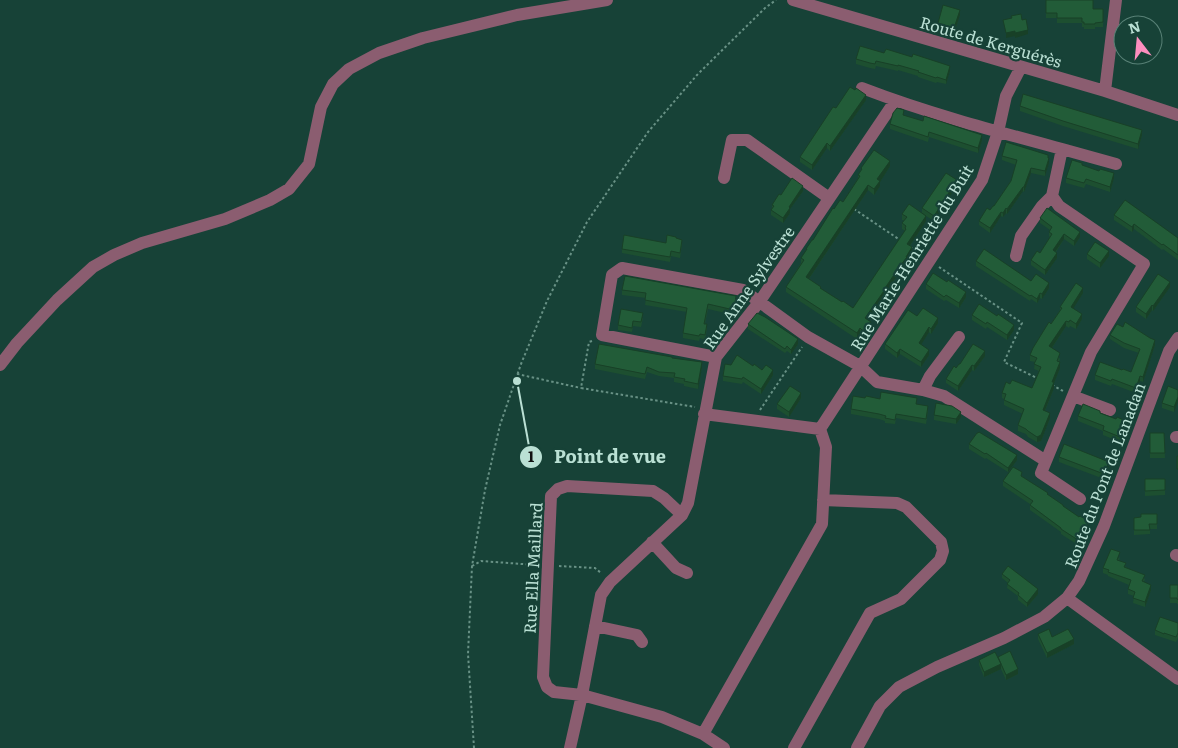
<svg xmlns="http://www.w3.org/2000/svg" width="1178" height="748" viewBox="0 0 1178 748" font-family="Literata,serif">
  <rect width="100%" height="100%" fill="#174237"/>
  <g fill="none" stroke-linecap="round" stroke-linejoin="round">
    <path stroke="#689185" stroke-width="2" stroke-dasharray="2.5 2.5" stroke-linecap="butt" d="M854 209 900 240
      M910 247 920 254
      M939 267 1022 323 1004 362 1039 379
      M592 341 589 342 581 388 695 407
      M517 374 581 388
      M1052 385 1063 391
      M760 410 802 347
      M472 566 481 561 536 565
      M559 566 595 568 601 573
      M474 748 468 654 472 566 485 490 500 425 521 364 547 301 587 222 648 132 697 75 765 8 776 0"/>
    <path stroke="#8b5d70" stroke-width="12" d="M793 0 1105 91 1178 115
      M1105 91 1116 0
      M1062 149 1116 164
      M724 178 732 140H747L829 198
      M1016 256 1021 236 1042 206 1052 196
      M716 357 602 335 612 275 622 268 743 290 808 337 860 366 877 382 923 390 944 396 1046 461 1091 352 1144 264 1059 206 1052 196 1062 149C995 131 927 113 862 88
      M0 365 17 343 57 300 93 267 114 255 142 243 225 219 270 200 289 189 309 164 321 107 333 84 349 69 379 53 423 38 517 15 607 0
      M923 390 930 376 959 337
      M1073 396 1110 410
      M704 414 820 429 982 180 998 132 1006 96 1021 67
      M1176 437H1178
      M1046 461 1041 473 1080 499
      M682 515 664 498 653 491 567 486 558 489 551 496 543 677 547 687 554 692 582 695 662 717 703 734 724 748
      M652 542 676 568 687 573
      M1176 555 1178 556
      M1067 598 1178 679
      M595 626 637 635 642 642
      M703 734 822 524 826 447 820 429
      M570 748 582 695 601 595 610 582 682 515 688 503 716 357 760 301 895 101
      M794 748 870 613 901 599 940 560 943 551 941 542 906 507 897 503 823 500
      M857 748 880 706 899 687 937 667 1004 638 1044 617 1067 598 1079 581 1104 526 1169 351 1178 338"/>
  </g>
  <path fill="#1d4f30" d="M1046 0H1059L1093 9H1103V27H1095V29H1084V27H1082V23H1057V18H1046Z
    M960 15 954 33 938 28V23Z
    M884 53 950 71 946 84 937 82 936 83 918 77V76L898 70V71L876 66 875 69 870 68 856 64V59Z
    M866 100 830 151 827 148 812 170 800 162V157L836 108Z
    M1020 106 1142 135 1138 149 1063 126 1020 111Z
    M904 116 982 140 978 153 929 137 928 142 890 129V124Z
    M1002 156 1048 158 1049 163 1045 176 1031 173 1024 192 1023 191 1007 214 1006 213 1003 217 1001 216 990 233 979 225V221L994 206 1011 181 1016 165 1002 160Z
    M890 166 880 182V186L874 195 868 190 809 279 821 289 842 302 853 308 905 231 902 229V223L904 220H902V214L922 213V208L957 185 934 221 926 216V221L910 246 912 253 907 261V263L900 272V271L886 292V294L867 320 871 328 864 337 860 334 857 339 786 292V287L801 263V258L806 250V249L813 240 834 209 843 202 858 178V175L861 170V168Z
    M1082 166 1114 178 1110 192 1086 184 1084 188 1066 183V178Z
    M803 191 790 209V213L783 223 771 215V210L772 208V205L781 195Z
    M1114 215 1178 238V260L1163 249 1162 250 1134 229 1132 232 1114 220Z
    M1040 218 1080 237 1074 246 1064 239 1056 252 1057 258 1045 275 1031 265V260L1040 253 1050 237 1049 236V232L1050 230 1040 223Z
    M676 238 682 244 680 258 671 256 670 262 622 253V249L666 243Z
    M1087 254 1109 256 1100 268 1087 259Z
    M976 261 1031 281 1049 288 1042 299 1040 298 1037 303 1031 299 1030 301 976 266Z
    M947 282 966 297 959 308 946 300 944 301 926 289V284Z
    M1170 287 1153 311 1152 310 1146 319 1136 312V307Z
    M622 290 736 301 734 315 708 309 705 324 707 329 705 340 700 338 699 341 683 338V333L687 312 645 305 646 298 622 295Z
    M1083 293 1073 308 1082 319 1076 329 1070 326 1069 328 1066 326 1052 348 1060 359 1059 362 1060 368 1054 383V388L1045 411 1050 418 1041 441 1037 442 1028 437 1026 434 1018 431V425L1023 414 1004 405V399L1002 398V393L1032 388 1039 371 1034 369 1035 362 1030 361V355L1060 310V307Z
    M972 315 1014 330 1007 340 987 327 986 329 972 320Z
    M917 316 938 323 931 334 929 332 921 344 929 355 921 367 900 354 897 358 885 349V344Z
    M643 318 641 327 633 326 632 332 618 330V325Z
    M748 324 798 344 791 354 787 351 785 353 748 329Z
    M1110 335 1155 345 1143 382 1140 381 1136 393 1112 384 1111 386 1095 380V375L1122 370 1131 372 1139 353 1124 348 1110 339Z
    M985 356 974 371 972 370 958 391 946 383V379L960 364Z
    M672 358 702 367 698 389 684 386V384L674 382V378L659 376 647 372 645 379 595 369V364Z
    M731 365 753 366 773 375 761 394 743 382 742 384 723 381V376Z
    M1178 390 1174 412 1162 408V403Z
    M801 398 789 417 777 409V404Z
    M917 404 928 411 926 424 896 418 895 424 885 423V421L879 419 851 414V409Z
    M1100 413 1116 419 1126 426 1120 442 1103 435V431L1078 421V416Z
    M934 415 961 417 956 424 934 420Z
    M1150 433H1164L1165 458H1150Z
    M969 444 1017 460 1008 472 986 458 985 459 969 449Z
    M1059 457 1109 467 1104 479 1059 462Z
    M1022 476 1089 526 1085 534H1084L1078 545 1061 534V532L1030 510V504L1003 486V481Z
    M1145 479H1165V495L1145 496Z
    M1157 514V529H1150V534L1134 535V518L1141 517Z
    M1120 557 1119 561 1126 567 1145 579 1144 582 1151 590 1145 607 1133 603 1134 596 1128 594V589L1129 585 1108 576V575L1103 573V568Z
    M1002 574 1038 594 1027 607 1018 600V596L1007 588 1008 583 1002 578Z
    M1170 585H1178V604H1177V603H1170Z
    M1178 623V638L1176 642 1155 635V630Z
    M1038 634 1052 637 1074 644 1047 658 1038 639Z
    M998 658 1018 674 1006 680 1001 669 984 677 979 665V660Z"/>
  <path fill="#184027" d="M960 10V15L954 33V28Z
    M1028 30V34L1015 38V33Z
    M1015 31V36L1006 38V33Z
    M950 66V71L946 84V80Z
    M866 95V100L830 151V146Z
    M1142 130V135L1138 149V144Z
    M982 135V140L978 153V148Z
    M827 143V148L812 170V165Z
    M1049 158V163L1045 176V171Z
    M890 161V166L880 182V186L874 195V189L877 179Z
    M1031 168V173L1024 192V187Z
    M1114 173V178L1110 192V187Z
    M957 180V185L934 221V216Z
    M868 185V190L806 283V277Z
    M803 186V191L790 209V213L783 223V218L789 207Z
    M1023 187V191L1007 214V209Z
    M1006 208V213L1003 217V213Z
    M1001 212V216L990 233V228Z
    M926 216V221L907 250V244Z
    M1134 224V229L1132 232V227Z
    M1080 232V237L1074 246V241Z
    M1064 234V239L1053 255V250Z
    M912 247V253L900 272V266L906 257Z
    M1109 251V256L1100 268V263Z
    M1057 253V258L1045 275V270Z
    M900 266V271L886 292V294L865 324V318Z
    M1170 282V287L1153 311V306Z
    M1049 283V288L1042 299V294Z
    M1083 288V293L1071 312V307Z
    M966 292V297L959 308V303Z
    M1040 293V298L1037 303V299Z
    M1152 305V310L1146 319V314Z
    M1082 314V319L1076 329V324Z
    M938 318V323L931 334V329Z
    M1066 321V326L1049 352V346Z
    M871 322V328L864 337V332Z
    M1014 325V330L1007 340V335Z
    M929 327V332L919 348V343Z
    M860 328V334L857 339V333Z
    M798 339V344L791 354V350Z
    M1155 340V345L1143 382V377Z
    M900 349V354L897 358V353Z
    M929 350V355L921 367V362Z
    M985 351V356L974 371V366Z
    M702 362V367L698 389V384Z
    M1060 362V368L1054 383V388L1043 415V410L1052 382Z
    M972 365V370L958 391V386Z
    M773 370V375L761 394V389Z
    M1140 376V381L1136 393V388Z
    M801 393V398L789 417V412Z
    M1178 397V402L1174 412V407Z
    M961 412V417L956 424V419Z
    M1050 413V418L1041 441 1037 442V437Z
    M1126 421V426L1120 442V437Z
    M1017 455V460L1008 472V468Z
    M1109 462V467L1104 479V474Z
    M1089 521V526L1085 534V530Z
    M1084 529V534L1078 545V540Z
    M1151 585V590L1145 607V602Z
    M1038 589V594L1027 607V603Z
    M1074 639V644L1047 658V653Z
    M1001 664V669L984 677V672Z
    M1018 669V674L1006 680V675Z"/>
  <path fill="#225c38" stroke="#184027" d="M1046 0H1093V9H1103V22L1095 23V24H1084V22H1082V18H1057V13H1046Z
    M943 5 960 10 954 28 938 23Z
    M1021 14 1022 20 1026 19 1028 30 1015 33V31L1006 33 1003 20 1012 18 1011 16Z
    M860 46 884 53 886 49 912 57 913 54 950 66 946 80 937 77 936 78 918 72 919 71 898 65V66L876 61 875 64 870 63 856 59Z
    M850 87 855 90 856 88 866 95 830 146 827 143 812 165 800 157 833 107 836 108Z
    M1023 94 1142 130 1138 144 1063 121 1020 106Z
    M897 108 904 110 903 115 923 121 924 116 982 135 978 148 929 132 928 137 890 124 893 113Z
    M1006 142 1048 155V158H1049L1045 171 1031 168 1024 187H1023L1007 209 1006 208 1003 213 1001 212 990 228 979 221 987 208 990 210 993 206H994L1011 181 1017 160 1002 156Z
    M874 150 890 161 877 179 880 181 874 189 868 185 806 277 821 287 820 288 842 302 843 301 853 308 906 229 905 228 906 226 902 223 907 217 902 214 909 204 926 216 907 244 912 247 906 257H907L900 266 885 288H886L865 318 871 322 864 332 860 328 857 333 786 287 804 260 801 258 807 249H806L812 240H813L833 208 834 209 840 200 843 202 860 176 858 175 862 169 861 168Z
    M1072 160 1082 163V165L1099 171 1100 169 1114 173 1110 187 1086 179 1084 183 1066 178Z
    M946 173 957 180 934 216 922 208Z
    M792 178 803 186 789 207 790 208 783 218 771 210 774 206 772 205 779 194 781 195Z
    M1125 200 1178 238V255L1163 244 1162 245 1134 224 1132 227 1114 215Z
    M1047 208 1080 232 1074 241 1064 234 1053 250 1057 253 1045 270 1031 260 1037 251 1040 253 1052 234 1049 232 1052 227 1040 218Z
    M624 235 666 243 667 235 676 237V238L682 240 680 253 671 251 670 257 622 249Z
    M1095 242 1109 251 1100 263 1087 254Z
    M984 249 1031 281 1036 274 1049 283 1042 294 1040 293 1037 299 1031 295 1030 296 976 261Z
    M933 273 947 282 948 280 966 292 959 303 946 295 944 297 926 284Z
    M1158 274 1170 282 1153 306 1152 305 1146 314 1136 307Z
    M625 276 736 296 734 310 708 304 704 324H707L705 335 700 334 699 336 683 333 687 308 645 300 646 293 622 290Z
    M1076 283 1083 288 1071 307 1082 314 1076 324 1070 320 1069 322 1066 321 1049 346 1060 353 1057 361 1060 362 1052 382H1054L1043 410 1050 413 1041 435 1037 437 1028 431 1026 429 1018 425 1024 409 1004 400 1006 394 1002 393 1006 382 1010 384 1012 380 1032 388 1041 367 1034 364 1037 358 1030 355 1033 348 1049 322 1051 324 1062 308 1060 307Z
    M979 304 997 316 998 314 1014 325 1007 335 987 322 986 324 972 315Z
    M923 308 938 318 931 329 929 327 919 343 929 350 921 362 900 349 897 353 885 344 908 310 917 316Z
    M621 309 643 313 641 322 633 321 632 328 618 325Z
    M757 313 765 317 798 339 791 350 787 346 785 349 748 324Z
    M1125 322 1150 338 1155 340 1143 377 1140 376 1136 388 1112 379 1111 381 1095 375 1100 362 1122 370 1123 369 1131 372 1140 349 1124 343 1110 335 1117 324 1123 327Z
    M599 344 672 357V358L702 362 698 384 684 381 685 379 674 377 675 373 659 372 647 367 645 374 595 364Z
    M973 344 985 351 974 366 972 365 958 386 946 379 954 366 956 368 959 364H960Z
    M737 355 753 366 754 364 762 370 766 365 773 370 761 389 743 377 742 379 723 376 725 364 731 365Z
    M790 386 801 393 789 412 777 404Z
    M1168 386 1178 390V397L1174 407 1162 403Z
    M881 392 917 398 916 404 928 406 926 419 896 414 895 420 885 418 886 416 879 414 851 409 853 396 865 398 866 396 880 399Z
    M936 403 952 406 961 412 956 419 934 415Z
    M1083 404 1100 411V413L1116 419 1117 417 1126 421 1120 437 1103 430 1104 426 1078 416Z
    M979 432 1017 455 1008 468 986 453 985 454 969 444 977 433H978Z
    M1150 433H1164L1165 453H1150Z
    M1064 444 1109 462 1104 474 1059 457Z
    M1177 456H1178V469H1177Z
    M1013 467 1022 472 1021 476 1048 493 1047 494 1063 505V506L1079 517 1080 516 1089 521 1085 530 1084 529 1078 540 1061 529V528L1030 505 1033 501 1003 481Z
    M1145 479H1165V490L1145 491Z
    M1141 514H1157V524H1149L1150 530H1134V518L1141 517Z
    M1111 549 1120 552 1117 560 1126 563 1124 567 1145 575 1142 581 1151 585 1145 602 1133 598 1135 592 1128 589 1131 580 1108 572 1109 570 1103 568Z
    M1008 566 1038 589 1027 603 1018 595 1019 593 1007 584 1010 580 1002 574Z
    M1170 585H1178V600L1177 599V598H1170Z
    M1160 617 1178 623V633L1176 637 1164 633V634L1155 630Z
    M1049 629 1052 637 1068 629 1074 639 1047 653 1038 634Z
    M1010 651 1018 669 1006 675 998 657Z
    M995 652 1001 664 984 672 979 660Z"/>
  <g text-anchor="middle" dominant-baseline="central" stroke-width="4.5" stroke-linejoin="round" paint-order="stroke">
    <g font-size="16" fill="#bae0d4" stroke="#174237">
      <text transform="translate(991 41) rotate(16)">Route de Kerguérès</text>
      <text transform="translate(911 257) rotate(-58)">Rue Marie-Henriette du Buit</text>
      <text transform="translate(748 287) rotate(-55)">Rue Anne Sylvestre</text>
      <text transform="translate(1104 475) rotate(-69)">Route du Pont de Lanadan</text>
      <text transform="translate(532 568) rotate(-87)">Rue Ella Maillard</text>
    </g>
  </g>
  <path fill="none" stroke="#bae0d4" stroke-width="2" d="M517 381L531 457"/>
  <g fill="#bae0d4" stroke="#174237" stroke-width="2">
    <circle cx="517" cy="381" r="5"/>
    <circle cx="531" cy="457" r="12"/>
  </g>
  <g font-size="15" text-anchor="middle" font-weight="bold" fill="#111">
    <text x="531" y="462">1</text>
  </g>
  <g font-size="18" text-anchor="middle" font-weight="bold" fill="#bae0d4" stroke="#174237" stroke-width="4.5" stroke-linejoin="round" paint-order="stroke">
    <text x="610" y="463">Point de vue</text>
  </g>
  <g transform="translate(1138 40) rotate(344)"><circle r="24" fill="#174237" stroke="#588176"/>
  <path d="M0-4L9 19L0 12L-9 19Z" fill="#fd8ebe"/>
  <text y="-8" font-size="14" font-weight="bold" text-anchor="middle" fill="#bae0d4">N</text>
  </g>
</svg>
